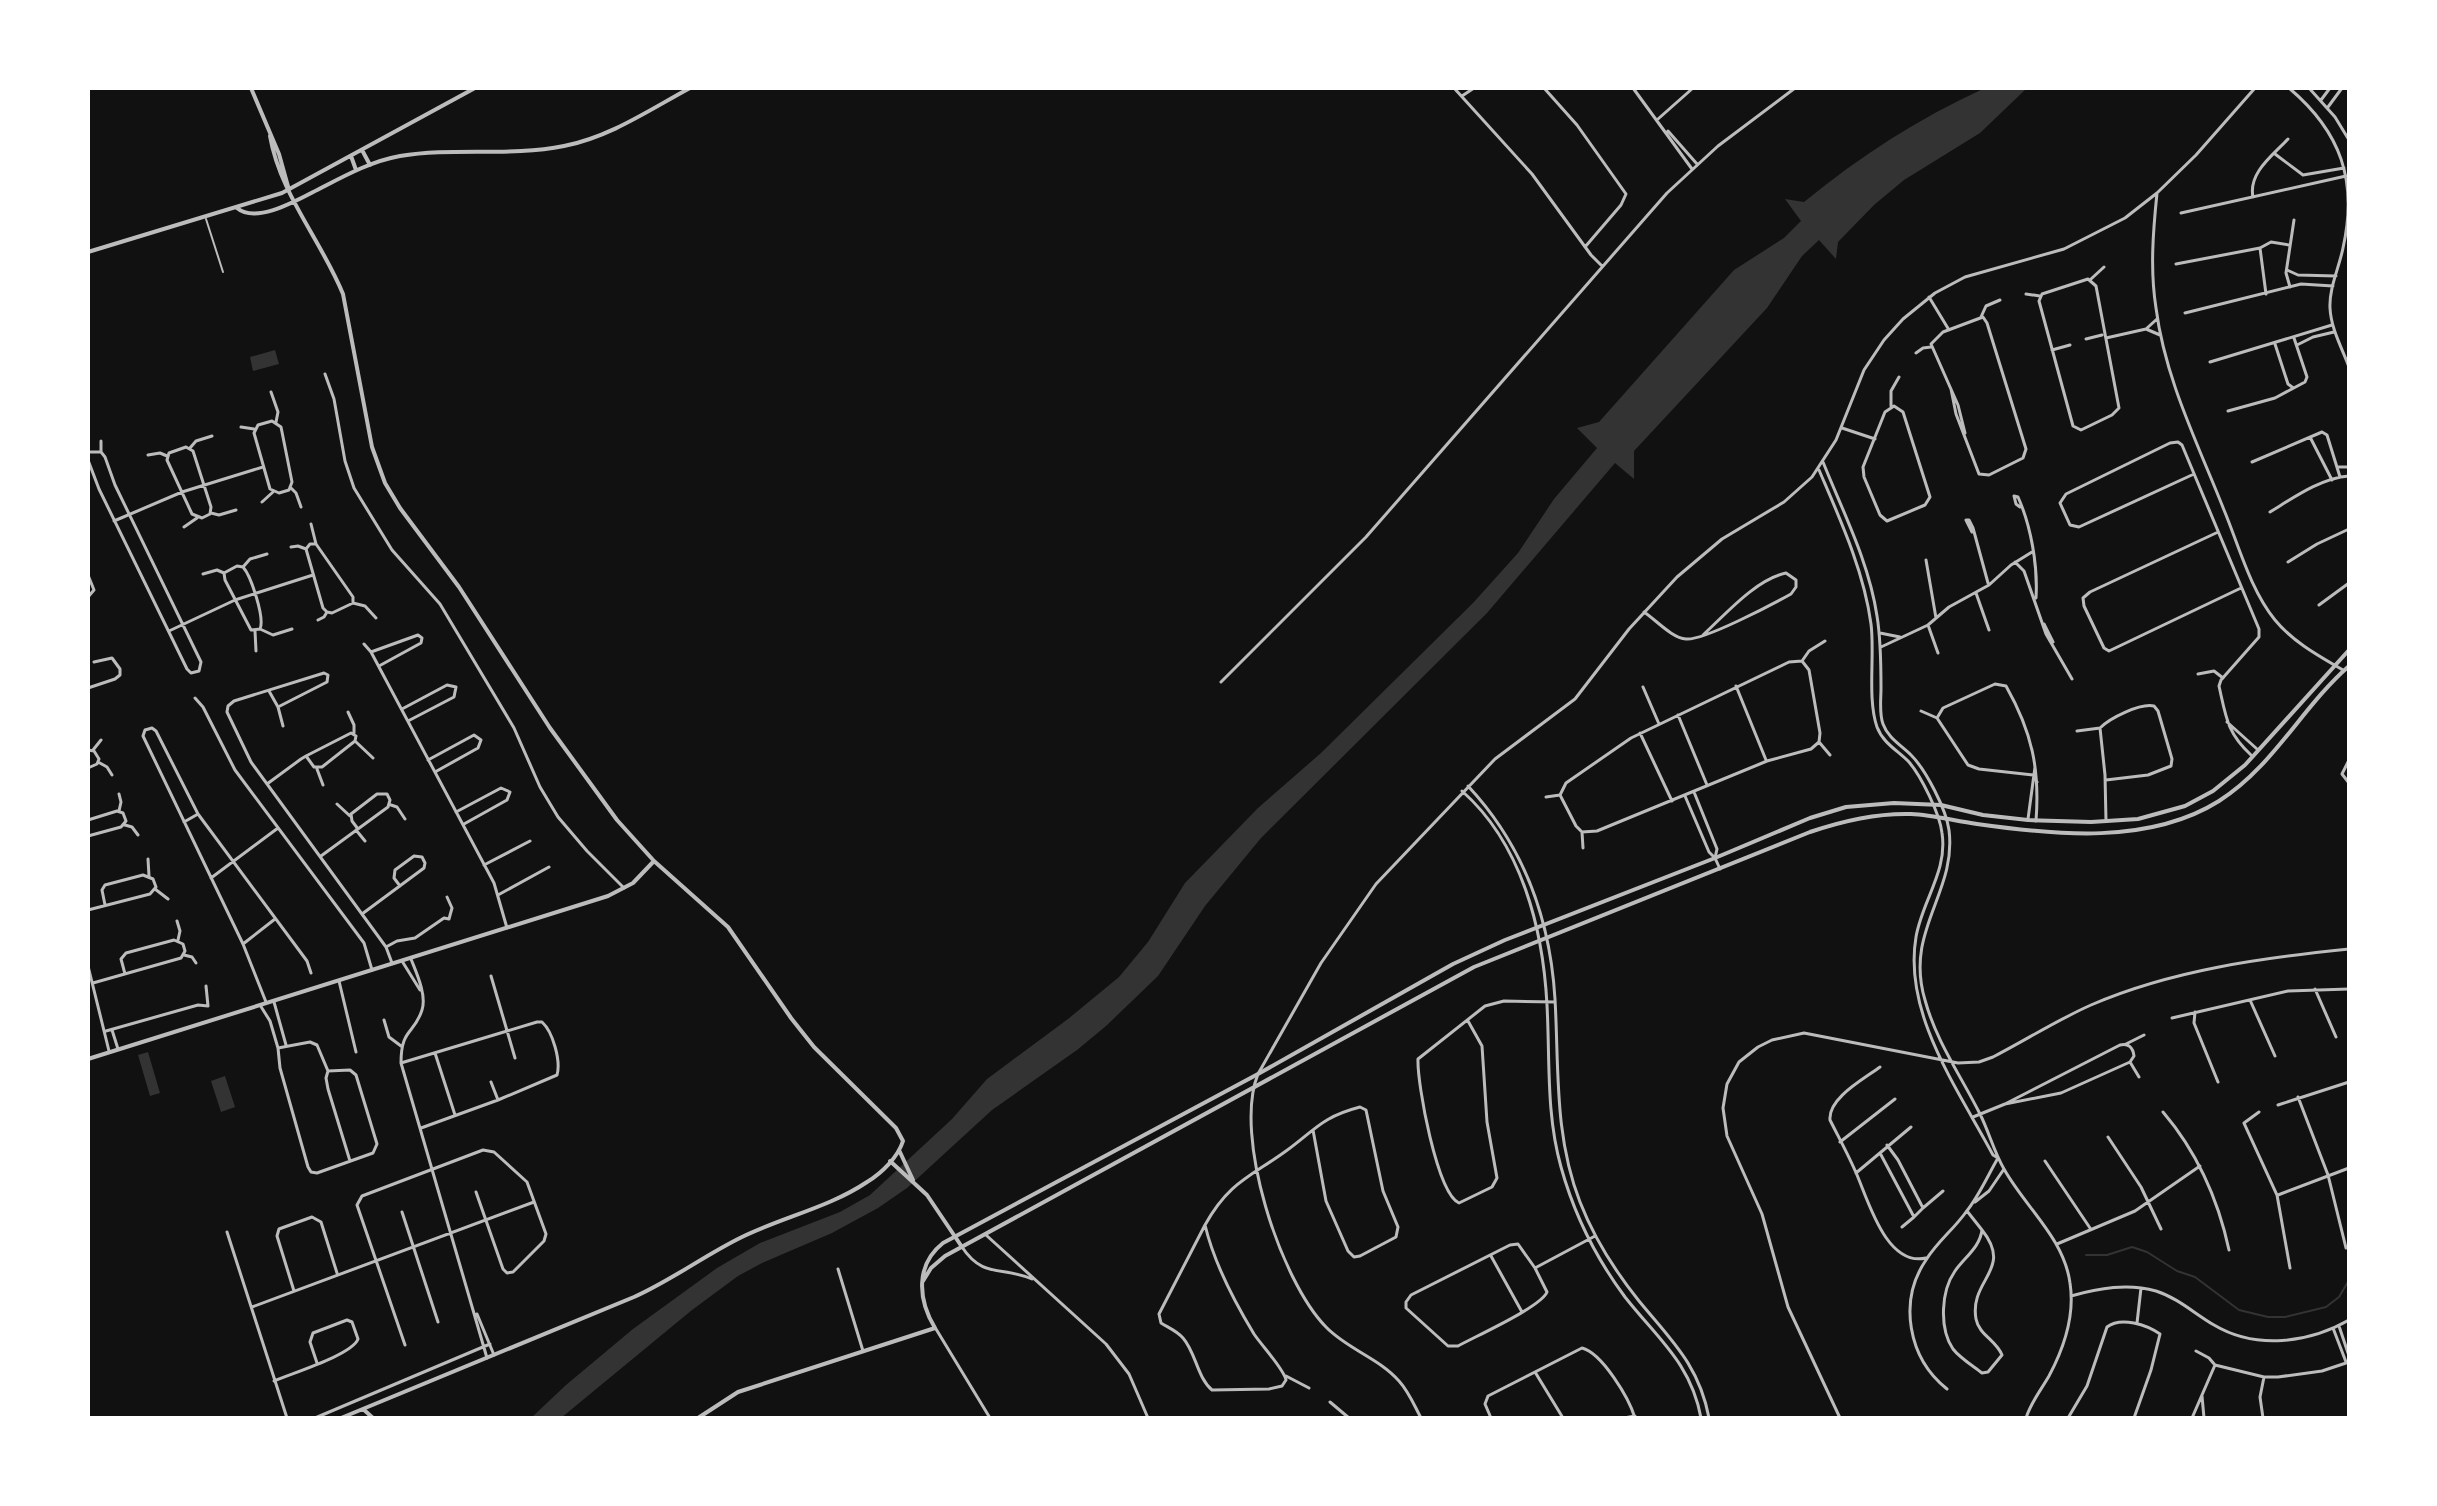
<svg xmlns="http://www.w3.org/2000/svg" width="2437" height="1506" viewBox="0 0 2437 1506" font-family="'Sofia Sans Condensed',sans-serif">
  <rect width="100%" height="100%" fill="#111"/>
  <path fill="#333" d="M1985 88H2027L1980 133 1904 180 1874 205 1838 242 1836 259 1819 240 1802 256 1767 308 1634 451V479L1615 463 1487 613 1261 838 1205 906 1158 976 1106 1026 1077 1050 992 1110 907 1188 878 1208 832 1233 762 1263 738 1276 692 1310 561 1418H531L566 1385 633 1329 717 1268 760 1243 840 1212 870 1195 952 1119 987 1079 1068 1019 1119 977 1148 942 1185 883 1258 808 1321 753 1473 603 1518 553 1554 499 1597 448 1577 428 1599 422 1734 270 1784 238 1801 221 1785 199 1804 202C1860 156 1919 118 1985 88Z
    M275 350 279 364 253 371 250 357Z
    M148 1052 160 1093 150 1096 138 1055Z
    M225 1076 235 1107 221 1112 211 1081Z"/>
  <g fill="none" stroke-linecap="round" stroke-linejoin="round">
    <path stroke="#333" stroke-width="2" d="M2086 1255H2107L2132 1247 2147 1252 2177 1271 2195 1277 2239 1310 2268 1317H2285L2326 1307 2339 1297 2349 1280"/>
    <path stroke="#bcbcbc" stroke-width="2" d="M206 219 223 272"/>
    <path stroke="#bcbcbc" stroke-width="3" d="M1454 88 1532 174 1591 255 1602 266
      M1544 88 1577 125 1626 194 1621 205 1585 247
      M1633 88 1692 169
      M2289 88C2341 132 2358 181 2343 248 2339 268 2329 288 2330 308 2331 329 2342 348 2349 367
      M2309 88 2335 117 2349 140
      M1462 96 1474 88
      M2321 100 2330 88
      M2328 107 2342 88
      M1658 119 1693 88
      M1668 131 1697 164
      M2275 154 2303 175 2344 168
      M2157 193C2153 232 2150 270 2156 308 2165 379 2198 444 2224 510 2239 546 2250 589 2275 620 2293 642 2319 656 2343 670
      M2253 197C2248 173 2273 155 2288 139
      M2181 213 2346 176
      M2260 248 2266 294
      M2176 264 2260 248 2271 242 2289 245
      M2287 270 2298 275 2336 276
      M2088 279 2096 286 2119 408 2112 415 2081 430 2073 426 2039 301 2042 294Z
      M2091 279 2104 267
      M2290 287 2286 273 2294 220
      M2026 294 2040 296
      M1929 297 1949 330
      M2185 313 2301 284 2333 286
      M1981 317 1986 306 2000 300
      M2146 329 2160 335
      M2106 338 2146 329 2157 319
      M2086 339 2102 335
      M2275 344 2288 384 2292 387
      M2297 345 2313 337 2334 332
      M2052 350 2070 345
      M1916 353 1923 348 1931 347
      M2210 362 2332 325
      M325 374 334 399 345 461 354 488 392 550 440 604 514 728 540 787 558 817 587 851 624 888
      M1951 389 1956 414 1979 474 1989 475 2023 458 2026 449 1987 323 1983 317 1943 332 1931 344 1958 405 1965 433
      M271 392 278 412 276 422
      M1891 406V391L1899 377
      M1894 406 1903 412 1930 497 1925 505 1887 521 1880 515 1864 477 1863 467 1885 412Z
      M2228 411 2275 398 2305 382 2307 377 2294 338
      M272 421 281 427 292 482 289 490 279 493 270 489 254 433 258 425Z
      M241 427 254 429
      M1842 428 1875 439
      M2310 437 2332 480
      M186 447 193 451 211 507 210 514 202 518 192 514 167 460 169 453Z
      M190 448 196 441 212 436
      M88 452H101
      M148 455 160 453 167 456
      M88 460 99 489 187 669 191 673 199 671 201 662 115 485 105 457 101 452V441
      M1823 462C1843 512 1869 562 1877 616 1881 640 1881 664 1881 688 1881 700 1879 713 1883 724 1888 738 1901 745 1911 755 1926 770 1946 809 1949 830 1957 893 1904 930 1925 1000 1936 1041 1961 1076 1980 1114 1989 1132 1994 1152 2004 1169 2025 1207 2064 1238 2070 1283 2075 1315 2064 1348 2049 1376 2041 1390 2031 1402 2026 1418
      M2252 462 2322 432 2327 435 2340 477
      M2338 467H2349
      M1819 470C1840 519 1864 571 1871 624 1875 655 1867 698 1877 727 1883 743 1897 750 1909 762 1921 776 1940 814 1942 833 1948 871 1922 901 1916 937 1903 1014 1958 1089 1993 1155L1998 1158
      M2194 474 2079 527 2070 525 2060 503 2066 494 2170 443 2178 442 2182 445 2259 629V637L2221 680 2219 686C2226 717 2227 733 2251 755
      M290 487 296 493 301 507
      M262 502 273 492
      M2020 507 2016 504 2014 496 2018 497C2031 526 2038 566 2036 598
      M2270 512C2293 498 2321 478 2349 476
      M211 513 219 515 236 510
      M114 521 182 492 263 467
      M311 524 316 544 353 597V603
      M184 527 197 518
      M1972 532 1966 520H1969L1973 528 1988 583
      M2216 533 2090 592 2083 598 2084 606 2104 648 2109 651 2241 588
      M291 547 298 546 306 549 310 544H316
      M306 549 323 608 327 612
      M267 554 250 559 243 567 237 566 224 573 225 580 251 630 260 629 273 635 292 629
      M1926 560 1936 618
      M2015 562 2024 571 2046 634 2072 679
      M2288 562 2317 544 2349 529
      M243 567C251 576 265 618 260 629
      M203 574 217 570 224 573
      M88 575 94 590 88 597
      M1976 593 1989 630
      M2319 605 2349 583
      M1644 612C1656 620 1672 638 1686 639 1703 641 1773 604 1791 594L1796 587V580L1786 573C1755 580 1726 614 1703 635
      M318 620 324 617 327 612 332 613 353 603 365 606 376 618
      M2044 624 2053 642
      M1928 625 1938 653
      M169 631 235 600 313 575
      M255 631 256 651
      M1880 633 1900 637
      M364 644 371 652 494 883 507 928
      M1881 647 1928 625 1949 607 1989 585 2011 565 2032 552
      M371 652 418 635 422 638 421 643 379 666
      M1802 661 1809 670 1820 733 1819 742 1830 755
      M1802 661 1809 651 1825 641
      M2198 674 2214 671 2223 678
      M1221 682 1366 537 1667 193 1718 146 1795 88
      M1736 686 1766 760
      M1643 687 1659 724
      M88 688 115 679 120 675V669L112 658 94 662
      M269 691 278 707 327 682 328 675 324 673 234 701 228 706 227 712 251 762 386 947 392 963
      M195 698 203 707 235 770 364 943 372 970
      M278 707 283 726
      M402 709 447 685 456 687 454 697 408 721
      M1921 711 1937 718 1968 765 1979 769 2033 775 2037 782
      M348 712 354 725V733
      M1678 715 1707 785
      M1937 718 1943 708 1995 684 2006 686C2032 732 2040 769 2036 821
      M2227 722 2257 749
      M2077 731 2100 728
      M1640 733 1672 801
      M355 741 373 758
      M88 750 94 751 99 759 97 764 88 768
      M93 750 101 740
      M428 760 474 735 481 740 478 748 435 772
      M2349 760 2342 774 2349 783
      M98 762 107 767 112 775
      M317 769 323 785
      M2106 780 2148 775 2171 766 2172 759 2158 711 2154 706C2140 703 2110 718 2100 728L2105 775 2106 821
      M267 784 301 759 306 756 351 733 356 736 355 741 322 767H314L306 756
      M1468 786C1523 845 1550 918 1555 999 1559 1069 1554 1135 1580 1202 1594 1238 1615 1271 1639 1301 1671 1340 1699 1365 1709 1418
      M1462 791C1522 844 1543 929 1547 1005 1550 1060 1546 1114 1561 1167 1574 1214 1596 1258 1625 1297 1657 1338 1691 1363 1701 1418
      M1694 792 1717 849 1715 858
      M1560 795 1566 783 1631 738 1789 662 1802 661
      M1560 795 1576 826 1582 832 1583 848
      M1685 796 1709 852 1715 858 1720 869
      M1546 797 1560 795
      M337 804 350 816
      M391 805 397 807 405 819
      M119 811 121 802 119 794
      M456 812 501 788 510 792 507 800 464 824
      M2028 819 2035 767
      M88 820 117 811 123 813 126 821 121 827 88 836
      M184 822 198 814
      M125 825 132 827 138 835
      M356 830 365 841
      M1582 832 1597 831 1767 761 1811 749 1819 742
      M321 856 388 807 390 800 387 794H377L351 814 352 821 358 829
      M148 859 149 876
      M484 865 530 841
      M211 878 278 828
      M155 889 168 899
      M498 895 549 867
      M88 910 150 894 156 887 153 879 143 875 105 885 102 890 105 905
      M362 914 424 868 425 863 422 857 414 856 395 870 394 878 400 886
      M177 921 180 931 178 940
      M243 944 275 919
      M386 947 397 941 415 938 444 918 449 919 452 908 447 897
      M184 955 192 957 196 963
      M411 959C416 972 427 995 422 1010 414 1035 401 1028 401 1063L487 1358
      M402 961 420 990
      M88 966 109 1051
      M491 976 515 1058
      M339 981 356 1052
      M93 983 181 958 185 951 183 944 174 940 126 953 121 959 125 974
      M2315 989 2336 1037
      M2250 1000 2275 1056
      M266 1002 243 944 143 736 145 730 152 728 156 731 198 814 307 961 311 973
      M274 1002 286 1045
      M260 1005 270 1021 278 1048
      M2195 1012 2194 1023 2218 1082
      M2172 1018 2288 991 2349 989
      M384 1020 389 1037 401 1046
      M1468 1021 1482 1046 1487 1122 1497 1178 1492 1187 1459 1203C1437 1193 1417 1084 1418 1059L1485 1006 1504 1001 1555 1002
      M112 1030 118 1049
      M106 1031 198 1005 208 1006 206 986
      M310 1042 317 1045 328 1071 350 1070 356 1075 377 1144 373 1153 317 1173 311 1172 308 1167 280 1068 278 1048Z
      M2126 1044 2144 1035
      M435 1053 455 1115
      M401 1063 537 1022H542C553 1032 561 1061 557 1075L498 1100 421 1128
      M1880 1067C1864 1079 1828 1098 1830 1120 1839 1138 1849 1156 1857 1175 1869 1203 1887 1267 1926 1258
      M328 1071 326 1078 328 1089 350 1161
      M491 1082 498 1100
      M2298 1097 2328 1175 2346 1248
      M2005 1104 2120 1045C2128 1043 2133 1047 2134 1056L2130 1062 2139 1077
      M2278 1105 2349 1082
      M2163 1112C2197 1152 2218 1199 2229 1250
      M2259 1112 2244 1123 2277 1195 2290 1268
      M1973 1117 2005 1104 2061 1093 2130 1062
      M2108 1137 2141 1187 2161 1229
      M1840 1142 1895 1099
      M1880 1153 1914 1217 1923 1208 1898 1160 1887 1145
      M2045 1161 2090 1228
      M1856 1173 1911 1127
      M2278 1195 2349 1168
      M1975 1202 1989 1191 2004 1169
      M1923 1208 1943 1191
      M1967 1211 1982 1230
      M402 1212 438 1322
      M1205 1225C1214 1263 1234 1301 1254 1334 1262 1346 1284 1369 1286 1380L1282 1386 1269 1389 1212 1390C1197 1377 1196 1353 1183 1338 1177 1331 1169 1328 1161 1323L1159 1314 1205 1225C1229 1182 1250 1177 1286 1151 1316 1129 1322 1117 1360 1107L1366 1110 1383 1191 1398 1227 1396 1237 1360 1256 1354 1257 1348 1251 1326 1201 1313 1130
      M1902 1227 1914 1217
      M1982 1230C2014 1270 1969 1279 1976 1319 1979 1335 1996 1340 2002 1355L1988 1372 1982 1373C1973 1366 1960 1358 1953 1349 1939 1328 1941 1291 1955 1271 1965 1257 1980 1247 1982 1230Z
      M227 1232 287 1418
      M986 1235 1106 1344 1129 1374 1148 1418
      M1518 1244 1535 1268 1547 1292C1541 1307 1476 1336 1458 1346H1448L1406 1308V1302L1411 1295 1510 1245Z
      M2057 1244 2135 1211 2200 1166
      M962 1247C983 1279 1003 1266 1032 1279
      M1491 1256 1522 1312
      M1535 1268 1595 1236
      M838 1269 863 1351
      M294 1291 277 1236 279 1229 312 1217 321 1222 337 1273
      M2071 1296C2099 1288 2128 1283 2156 1291 2178 1298 2195 1314 2214 1325 2256 1350 2309 1343 2349 1320
      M252 1307 534 1202
      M477 1314 494 1355
      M2137 1323 2141 1288
      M2339 1326 2349 1356
      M2333 1328 2346 1362
      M936 1329 990 1418
      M405 1345 357 1205 362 1196 483 1150 494 1152 527 1182 546 1234 544 1241 513 1272 507 1273 503 1269 476 1192
      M2196 1351 2209 1358 2215 1365 2264 1377H2278L2322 1371 2349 1362
      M1535 1372 1563 1418
      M1286 1376 1309 1388
      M274 1381C292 1373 352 1355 358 1339L352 1322 347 1320 313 1333 310 1342 317 1363
      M1947 1389C1908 1358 1898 1301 1926 1260 1937 1242 1954 1229 1966 1212 1979 1196 1988 1175 1998 1158
      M2202 1396 2204 1418
      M1330 1402 1349 1418
      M315 1418 490 1344
      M1421 1418C1414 1405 1409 1392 1399 1381 1379 1358 1347 1349 1326 1327 1280 1280 1233 1135 1258 1074L1321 963 1376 884 1495 759 1575 699 1629 629 1677 577 1722 539 1784 502 1812 477 1836 440 1864 370 1884 340 1903 319 1935 293 1965 277 2064 249 2125 218 2157 193 2196 155 2255 88
      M1491 1418 1485 1404 1488 1396 1582 1348C1602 1353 1629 1398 1635 1418
      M1624 1418 1635 1416
      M1840 1418 1788 1307 1762 1214 1727 1136 1723 1108 1727 1084 1739 1062 1758 1047 1772 1040 1804 1033 1958 1063 1979 1062 1993 1057C2026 1040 2057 1020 2091 1005 2172 970 2262 958 2349 949
      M2068 1418 2087 1386 2107 1327C2121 1316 2147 1325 2160 1334L2151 1370 2134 1418
      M2192 1418 2215 1365
      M2263 1418 2260 1397 2264 1377"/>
    <path stroke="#bcbcbc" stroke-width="4" d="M251 88 279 154 289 190
      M270 136C280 194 321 240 343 294L372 447 385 483 400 508 459 587 550 728 617 820 654 861 728 927 791 1018 814 1047 896 1128 903 1141C898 1157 882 1173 867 1182 830 1207 783 1217 742 1237 705 1255 672 1280 634 1297L341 1418
      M362 150 370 165
      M351 156 356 170
      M237 208C257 225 301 198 321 188 346 175 372 161 400 156 454 147 510 157 564 146 610 137 649 110 690 88
      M88 252 282 193 475 88
      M88 1059 608 896 633 883 654 861
      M899 1150 913 1180
      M890 1161 927 1195 962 1247
      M923 1281 931 1268 945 1256 1474 967 1810 832C1842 821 1876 813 1911 814 1933 815 1955 821 1977 824 2055 835 2149 845 2219 801 2273 767 2302 707 2349 666
      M363 1409 373 1418
      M698 1418 738 1392 935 1328C918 1300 915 1265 943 1243L1258 1074 1453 964 1505 940 1715 858 1810 818 1846 807 1894 803 1941 805 1983 815 2028 820 2091 822 2138 819 2185 806 2213 791 2245 765 2349 650"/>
  </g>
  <rect width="2437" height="1506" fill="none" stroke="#ffffff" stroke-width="180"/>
</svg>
